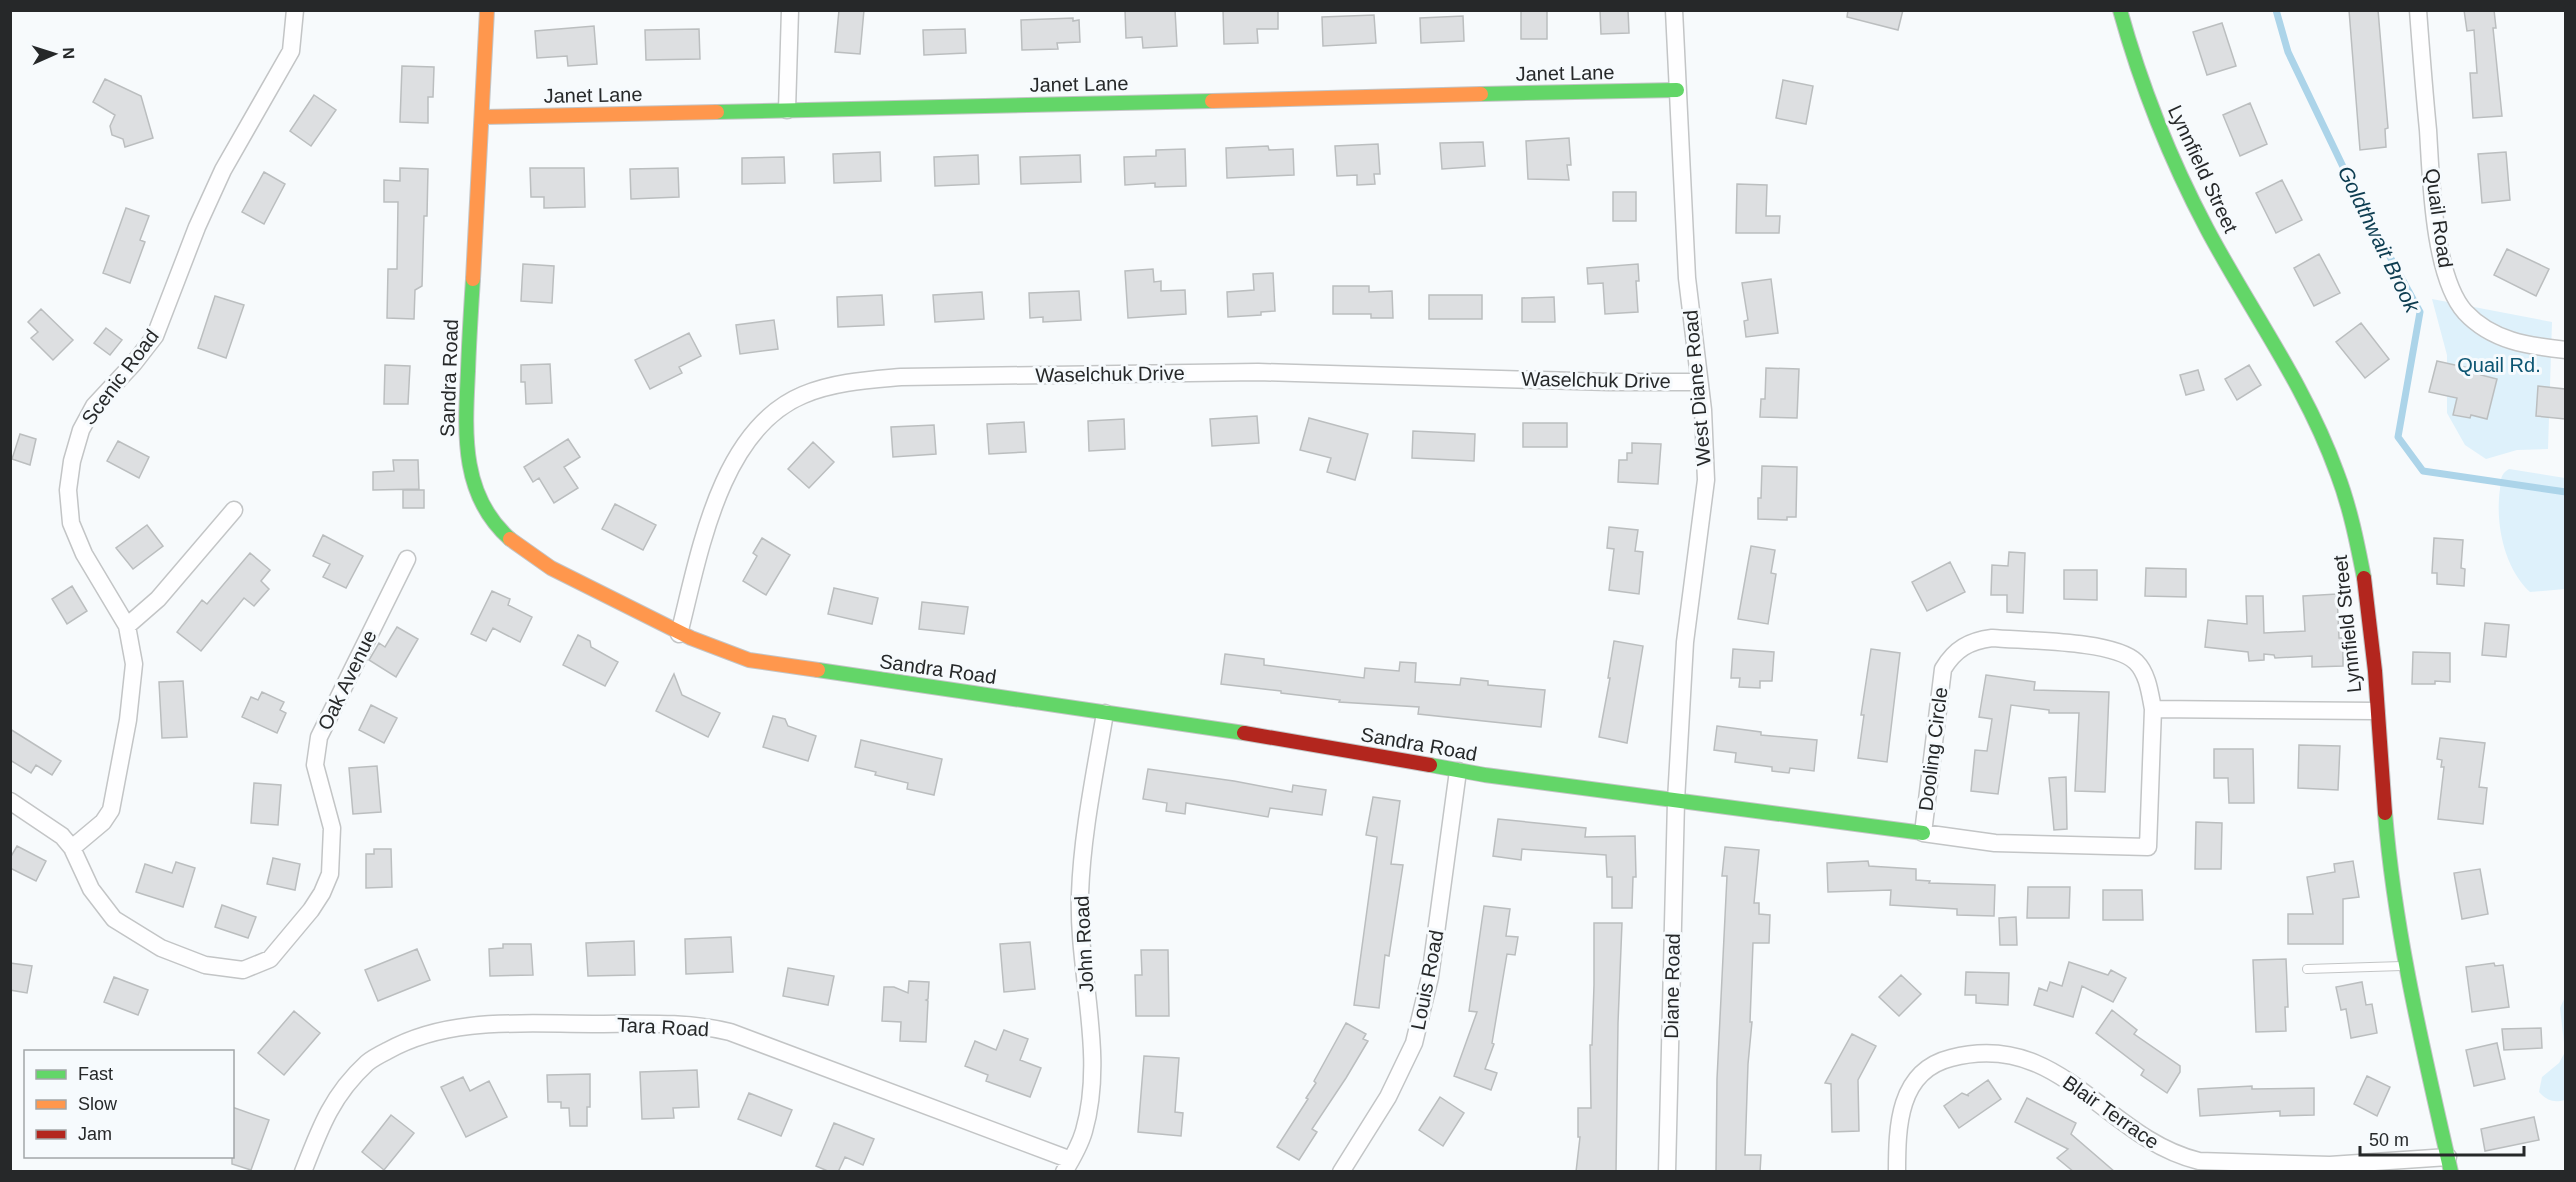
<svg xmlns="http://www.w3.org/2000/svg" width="2576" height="1182" viewBox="0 0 2576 1182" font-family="Helvetica,sans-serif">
  <rect width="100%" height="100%" fill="#f7fafc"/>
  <path fill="#def1fb" d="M2432 299 2552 322 2548 449 2517 450 2486 459 2465 445 2447 413V355Z
    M2509 469 2565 478V589L2530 592C2504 568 2495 523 2500 489 2501 480 2500 474 2509 469Z
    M2565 997V1100C2554 1103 2547 1101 2539 1092L2542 1077 2559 1063 2565 1052 2560 1008Z"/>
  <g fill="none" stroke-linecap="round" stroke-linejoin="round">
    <path stroke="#acd4e9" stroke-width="7" d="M2276 10 2288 52 2359 200 2420 312 2398 437 2423 471 2566 492"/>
  </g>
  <path fill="#dddfe1" stroke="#bbbebf" stroke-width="1.5" d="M839 10H864L860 54 835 52Z
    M1125 10H1175L1177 46 1143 48 1142 37 1126 38Z
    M1223 10H1278V29H1257L1258 43 1224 44Z
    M1600 10H1628L1629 33 1601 34Z
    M1848 10H1903L1898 30 1847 17Z
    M2349 10H2378L2388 128 2385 129 2386 147 2360 150Z
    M2464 10H2494L2496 28H2493L2502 116 2473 118 2470 73H2477L2474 30 2467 31Z
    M1521 11H1547V39H1521Z
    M1374 15 1376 43 1323 46 1322 17Z
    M1463 16 1464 41 1421 43 1420 18Z
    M1073 18V21L1079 20 1080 42 1057 43 1058 49 1022 50 1021 20Z
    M2222 23 2236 66 2207 75 2193 32Z
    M594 26 597 64 568 66 567 56 537 58 535 31Z
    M699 29 700 59 646 60 645 30Z
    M965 29 966 53 924 55 923 30Z
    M402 66 434 67 433 97H428V123L400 122Z
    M105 79 141 96 153 138 125 147 123 139 112 135 110 126 115 115 93 102Z
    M1783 80 1813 86 1806 124 1776 118Z
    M314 95 336 110 311 146 290 131Z
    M2250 103 2267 144 2240 156 2223 115Z
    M1569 138 1571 165H1567L1569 180 1528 179 1526 141Z
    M1483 142 1485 166 1442 169 1440 143Z
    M1378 144 1380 174H1374L1375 184 1357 185V175L1337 176 1335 146Z
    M1268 146 1269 150 1293 149 1294 175 1227 178 1226 148Z
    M1185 149 1186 186 1155 187V183L1125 185 1124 157 1156 156V150Z
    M880 152 881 181 834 183 833 154Z
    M2506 152 2510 200 2482 203 2478 154Z
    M978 155 979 184 935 186 934 157Z
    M1080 155 1081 182 1021 184 1020 157Z
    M784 157 785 183 742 184V158Z
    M400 168 428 169 427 216H424L422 286 415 290 414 319 387 318 388 269H397L398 202H384V180L400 181Z
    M530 168H584L585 207 544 208V197H531Z
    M678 168 679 197 631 199 630 169Z
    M264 172 285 184 264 224 242 212Z
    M2282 180 2302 220 2276 233 2256 193Z
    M1737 184 1767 185 1766 216H1780L1779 233H1736Z
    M1613 192H1636V221H1613Z
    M126 208 149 216 140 240 145 242 130 283 103 273Z
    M2507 249 2549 269 2536 296 2494 275Z
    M2319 254 2340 293 2314 306 2294 268Z
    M523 264 554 266 552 303 521 301Z
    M1638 264 1639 281H1636L1638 312 1605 314 1603 283 1588 284 1587 268Z
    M1153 269 1154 282 1161 281V291L1185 290 1186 314 1128 318 1125 271Z
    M1273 273 1275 311 1261 312V315L1228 317 1227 292 1254 290 1253 274Z
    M1771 279 1778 333 1746 337 1744 321 1748 320 1742 283Z
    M1333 286H1369V292L1392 291 1393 318H1371V314H1333Z
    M1079 291 1081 320 1043 322V317L1030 318 1029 293Z
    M982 292 984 319 935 322 933 295Z
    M882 295 884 325 838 327 837 297Z
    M1429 295H1482V319H1429Z
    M215 296 244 305 226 358 198 348Z
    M1554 297 1555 322H1522V298Z
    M41 309 73 340 53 360 31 338 38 332 28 322Z
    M774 320 778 349 740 354 736 325Z
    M2361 323 2389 359 2365 378 2336 342Z
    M106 328 122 340 110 355 94 343Z
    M689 333 701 356 679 367 682 373 650 389 635 360Z
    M2437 361 2482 371 2481 375 2497 379 2487 419 2471 415 2470 418 2453 415 2457 398 2429 392Z
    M550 364 552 403 526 404 525 382H521V365Z
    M385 365 410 366 408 404H384Z
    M2249 365 2261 385 2237 400 2225 379Z
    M1766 368 1799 369 1797 418 1760 417 1761 399H1765Z
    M2198 370 2204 390 2186 395 2180 375Z
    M2538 386 2565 389V419L2536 416Z
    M1257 416 1259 443 1212 446 1210 419Z
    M1309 418 1368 434 1355 480 1327 472 1331 458 1300 450Z
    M1124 419 1125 449 1089 451 1088 421Z
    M1024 422 1026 452 989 454 987 424Z
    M1523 423H1567V447H1523Z
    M934 425 936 454 893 457 891 427Z
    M1413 431 1475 434 1474 461 1412 458Z
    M20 434 36 439 30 465 12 459Z
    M568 439 580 457 564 467 578 488 554 503 539 478 533 482 524 467Z
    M118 441 149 457 139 478 107 461Z
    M813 442 834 462 809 488 788 469Z
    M1632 443 1661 444 1658 484 1618 482 1619 460H1627V453H1632Z
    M393 460H418L419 489 373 490V472L394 471Z
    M1762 466 1797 467 1796 517H1787V520L1758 519V498H1761Z
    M403 490H424V508H403Z
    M615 504 656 525 643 550 602 529Z
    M147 525 163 546 133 569 116 548Z
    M1609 527 1638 530 1635 551 1643 552 1639 594 1609 590 1614 549 1607 548Z
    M323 535 363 556 346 588 323 577 330 564 313 556Z
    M762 538 790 555 766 595 743 581 757 556 753 553Z
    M2434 538 2463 540 2461 568 2465 569 2464 586 2437 584V573H2432Z
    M1751 546 1775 550 1771 573 1776 574 1768 624 1738 619Z
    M2009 552 2025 553 2023 613 2007 612V595H1991L1992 565 2008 566Z
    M250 553 270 570 261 581 269 589 254 606 244 598 201 651 177 632 202 600 207 604Z
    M1950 562 1965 592 1927 611 1912 582Z
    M2146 568 2186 569V597L2145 596Z
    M2064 570H2097V600L2064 599Z
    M72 586 87 611 67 624 52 599Z
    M834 588 878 598 872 624 828 614Z
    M492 591 510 599 508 605 532 617 520 642 493 628 486 641 471 634Z
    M2337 594 2339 638H2343V666L2312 667V656L2275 658 2274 655 2264 654V660L2249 661 2248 652 2205 647 2208 620 2247 624 2246 596H2263L2264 633 2305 631 2303 596Z
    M922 602 968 607 964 634 919 629Z
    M2485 623 2509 625 2506 657 2482 655Z
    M397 627 418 639 396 677 369 660 379 643 385 647Z
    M578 635 590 641 591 647 618 662 605 686 563 665Z
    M1614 641 1643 646 1627 743 1599 737 1610 678H1608Z
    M1733 649 1774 652 1772 681H1760V688L1739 687 1740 678H1731Z
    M1871 649 1900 653 1887 762 1858 758 1864 715H1861Z
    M2413 652 2450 653V682L2435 681V684H2412Z
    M1225 654 1264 659V665L1364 678 1365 668 1399 671 1400 662 1416 663 1415 682 1460 685 1461 678 1488 681V685L1545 690 1541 727 1418 714 1419 707 1339 702 1340 700 1281 693V691L1221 684Z
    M674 674 682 695 720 713 708 737 656 711Z
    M1986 675 2035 682 2034 690 2109 692 2105 792 2075 791 2079 713H2049V710L2011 705 1998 794 1971 791 1975 750 1987 751 1992 719 1979 717Z
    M183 681 187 737 162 738 159 682Z
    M262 692 284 702 280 710 286 713 277 733 242 717 251 697 258 700Z
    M371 705 397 718 384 743 359 730Z
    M773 716 785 719 788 726 816 736 808 761 763 747Z
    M1717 726 1761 732V735L1817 740 1814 771 1790 768 1789 773 1772 771V767L1735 762 1736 753 1714 750Z
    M10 729 61 761 52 775 36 765 31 773 10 760Z
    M2440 738 2485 743 2479 787 2487 788 2483 824 2438 819 2444 767H2441L2442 760 2437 759Z
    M861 740 942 759 934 795 907 789 908 783 875 775 876 772 855 767Z
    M2299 745 2340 746 2338 790 2298 788Z
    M2214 749H2253L2254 803H2229L2228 778H2214Z
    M377 766 381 812 353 814 349 768Z
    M1148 769 1234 781 1292 792 1293 785 1326 790 1322 815 1270 808 1268 817 1186 803 1185 814 1166 811 1167 803 1143 799Z
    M2066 777 2067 829 2054 830 2049 778Z
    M254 783 281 785 278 825 251 823Z
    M1373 797 1400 801 1391 864 1403 865 1389 956 1385 955 1379 1008 1354 1005 1377 837 1366 835Z
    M1498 819 1586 828 1585 837 1635 836 1636 877H1633L1632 908H1612V877H1607L1606 855 1522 849 1521 860 1493 856Z
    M2196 822 2222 823 2221 869H2195Z
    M17 846 46 861 36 881 10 868V858Z
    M1725 847 1759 850 1754 903H1759V914L1770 915 1769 943H1753L1750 1022H1752L1748 1064 1745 1155H1761L1760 1172H1716L1717 1079 1727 876H1722Z
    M374 849H391L392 887 366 888V854H374Z
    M273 858 300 864 295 890 267 884Z
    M1868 861 1869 866 1916 869V880L1930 881 1929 883 1995 885 1994 916 1957 915V909L1890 905 1891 890 1828 892 1827 863Z
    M2353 861 2359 897 2343 899V944H2288V914H2313L2307 877 2335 872 2334 864Z
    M176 862 195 868 183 907 136 892 145 864 172 873Z
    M2480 869 2488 914 2462 919 2454 873Z
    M2028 887H2070L2069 918H2027Z
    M2103 890H2142L2143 920H2103Z
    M222 905 256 917 248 938 215 927Z
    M1484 906 1510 909 1506 936 1518 937 1515 955 1507 954 1492 1043 1494 1044 1485 1069 1497 1073 1491 1090 1454 1076 1477 1012 1469 1011Z
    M2016 917 2017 945H2000L1999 918Z
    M1594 923H1622L1618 1023 1616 1172H1576L1580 1137H1578V1108H1591L1590 1045H1592L1594 985Z
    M731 937 733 972 686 974 685 939Z
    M634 941 635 975 588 976 586 943Z
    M1030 942 1035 989 1004 992 1000 944Z
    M503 944H531L533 975 490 976 489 949 503 948Z
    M417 949 430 980 378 1001 365 970Z
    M1141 950H1168L1169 1016H1136L1135 975H1142Z
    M2286 959 2288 1007H2285L2286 1031 2256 1032 2253 960Z
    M2069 962 2108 975 2111 970 2126 978 2113 1002 2082 986 2073 1017 2034 1005 2039 988 2047 991 2050 982 2062 986Z
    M10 963 32 966 27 993 10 990Z
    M2494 963 2495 966 2503 965 2509 1007 2472 1012 2466 967Z
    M788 968 834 976 828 1005 783 996Z
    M1966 972 2009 973 2008 1005 1976 1003V995H1965Z
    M1901 975 1921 994 1899 1016 1879 997Z
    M114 977 148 990 138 1015 104 1002Z
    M909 981 929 982 928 999 926 1000 928 1001 926 1042 900 1041 901 1022 882 1021 884 987H894L908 993Z
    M2362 982 2366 1005 2372 1004 2377 1033 2351 1038 2346 1009 2341 1010 2336 987Z
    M2112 1010 2137 1030 2134 1034 2180 1066V1072L2167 1093 2141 1075 2144 1070 2096 1033Z
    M294 1011 320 1033 284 1075 258 1053Z
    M1346 1023 1366 1034 1363 1039 1368 1041 1346 1078 1312 1129 1317 1132 1299 1160 1277 1147 1308 1099 1306 1098 1316 1083 1314 1081Z
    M2541 1028 2542 1048 2504 1050 2502 1029Z
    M1004 1030 1028 1039 1020 1060 1041 1068 1030 1097 986 1081 988 1075 965 1066 975 1041 996 1050Z
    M1852 1034 1876 1046 1858 1080 1859 1131 1832 1132 1831 1084 1825 1083Z
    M2497 1043 2505 1079 2474 1086 2466 1050Z
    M1144 1056 1179 1058 1175 1112 1183 1113 1181 1136 1138 1132Z
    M697 1070 699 1107 673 1108 674 1118 642 1119 640 1072Z
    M590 1074V1107H587V1126H570L569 1108H561V1102H548L547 1075Z
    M2367 1076 2390 1087 2377 1116 2354 1104Z
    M463 1077 470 1091 489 1081 507 1117 466 1137 441 1087Z
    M1988 1080 2001 1099 1959 1128 1944 1106 1962 1093 1969 1096 1967 1095Z
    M2252 1086V1089L2314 1088V1115L2280 1116V1111L2200 1116 2198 1089Z
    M749 1093 792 1110 781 1136 738 1119Z
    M1440 1097 1464 1113 1443 1146 1419 1130Z
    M2027 1098 2076 1123 2071 1134 2115 1172H2074L2057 1158 2068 1149 2015 1122Z
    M232 1107 269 1120 251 1170 232 1164Z
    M391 1115 414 1133 384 1170 362 1152Z
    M2534 1117 2539 1140 2485 1151 2481 1129Z
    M834 1123 874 1139 863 1165 845 1157 838 1172H830L816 1166Z"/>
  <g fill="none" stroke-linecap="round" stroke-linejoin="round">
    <g stroke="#c3c5c6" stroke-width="10">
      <path id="lane" d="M2307 969 2402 966"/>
    </g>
    <g stroke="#c3c5c6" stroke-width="19">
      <path id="street" d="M2418 10C2421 50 2424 90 2428 130 2431 177 2433 276 2465 312 2492 341 2528 346 2566 350
        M787 110 790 10
        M127 626 158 599 234 510
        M679 634C699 556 719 430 803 395 834 382 868 380 901 377L1258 372 1609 382H1699
        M2153 709C2150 694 2148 674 2136 662 2114 640 2025 641 1992 638 1969 641 1955 649 1943 669L1923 833 1995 843 2148 847 2153 709 2376 711
        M10 801 62 836 72 848 91 889 114 919 161 948 205 965 243 970 270 959 311 910 322 893 330 874 332 828 315 765 319 737 407 559
        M72 848 103 822 111 810 128 720 134 664 127 626 84 554 71 523 68 490 72 461 81 430 94 406 134 363 155 336 197 227 223 170 291 51 295 10
        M303 1172C320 1128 332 1095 367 1063 373 1058 381 1054 387 1051 449 1016 524 1024 593 1024 639 1024 685 1021 730 1032L1071 1160
        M1064 1172C1072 1159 1080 1145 1084 1131 1106 1054 1077 972 1080 894 1082 834 1095 773 1105 713
        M1341 1172 1388 1097 1414 1043 1430 977 1458 771
        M1667 1172 1676 801 1685 642 1706 480 1703 410 1687 278 1674 10
        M1897 1172C1897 1127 1898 1071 1951 1058 2061 1029 2104 1138 2199 1161L2330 1165 2448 1157"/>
    </g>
    <g stroke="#c3c5c6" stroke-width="16">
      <path id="fast" d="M2120 10C2141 86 2170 159 2207 229 2250 310 2306 386 2337 473 2350 507 2357 542 2364 578
        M1481 94 1677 90
        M717 112 1212 101
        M473 279C471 310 469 340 468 371 465 432 460 495 510 539
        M818 670 1244 733
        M1430 765 1485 775 1923 833
        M2385 813C2395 935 2424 1053 2451 1172"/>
    </g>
    <g stroke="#c3c5c6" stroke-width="16">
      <path id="slow" d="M1212 101 1481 94
        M482 117 717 112
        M473 279 487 10
        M510 539 551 568 691 638 749 660 818 670"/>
    </g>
    <g stroke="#c3c5c6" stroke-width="16">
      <path id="jam" d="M2364 578 2375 671 2385 813
        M1244 733 1430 765"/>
    </g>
    <use href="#lane" stroke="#fefeff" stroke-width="8"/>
    <use href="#street" stroke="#fefeff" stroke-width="16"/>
    <use href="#fast" stroke="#63d668" stroke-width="14"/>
    <use href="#slow" stroke="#ff974d" stroke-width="14"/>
    <use href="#jam" stroke="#b3261e" stroke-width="14"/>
  </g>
  <g text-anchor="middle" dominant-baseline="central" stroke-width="6" stroke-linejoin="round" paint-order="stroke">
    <g font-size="20" fill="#262829" stroke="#f6fafd">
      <text transform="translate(1565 73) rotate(-1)">Janet Lane</text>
      <text transform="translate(1079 84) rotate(-1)">Janet Lane</text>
      <text transform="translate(593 95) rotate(-1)">Janet Lane</text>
      <text transform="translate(2203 169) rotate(65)">Lynnfield Street</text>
      <text transform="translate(2439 218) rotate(82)">Quail Road</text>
      <text transform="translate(1110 374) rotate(-1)">Waselchuk Drive</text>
      <text transform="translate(120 377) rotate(-53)">Scenic Road</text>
      <text transform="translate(449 378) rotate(-88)">Sandra Road</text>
      <text transform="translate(1596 380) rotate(1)">Waselchuk Drive</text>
      <text transform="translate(1697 388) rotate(-95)">West Diane Road</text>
      <text transform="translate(2347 624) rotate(-96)">Lynnfield Street</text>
      <text transform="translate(938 669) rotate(8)">Sandra Road</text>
      <text transform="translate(347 680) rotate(-64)">Oak Avenue</text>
      <text transform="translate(1419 744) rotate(10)">Sandra Road</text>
      <text transform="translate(1933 749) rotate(-83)">Dooling Circle</text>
      <text transform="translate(1084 944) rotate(-93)">John Road</text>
      <text transform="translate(1427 980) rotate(-79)">Louis Road</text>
      <text transform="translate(1672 986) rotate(-89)">Diane Road</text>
      <text transform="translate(663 1027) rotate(3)">Tara Road</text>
      <text transform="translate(2111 1112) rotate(35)">Blair Terrace</text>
    </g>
    <g font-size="20" fill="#0c5572" stroke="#f6fafd">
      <text x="2499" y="365">Quail Rd.</text>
    </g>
    <g font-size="21" font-style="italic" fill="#0c3c50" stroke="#f6fafd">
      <text transform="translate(2379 239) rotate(64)">Goldthwait Brook</text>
    </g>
  </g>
  <rect width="2576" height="1182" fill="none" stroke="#262829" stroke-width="24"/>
  <rect x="24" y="1050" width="210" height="108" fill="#f6fafd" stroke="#a3a6a8" stroke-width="1.5"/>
  <rect x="36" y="1070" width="30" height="9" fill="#63d668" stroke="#a3a6a8" stroke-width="1.5"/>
  <text x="78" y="1080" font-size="18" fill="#262829">Fast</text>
  <rect x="36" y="1100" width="30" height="9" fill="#ff974d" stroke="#a3a6a8" stroke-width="1.5"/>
  <text x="78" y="1110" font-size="18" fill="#262829">Slow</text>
  <rect x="36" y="1130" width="30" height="9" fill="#b3261e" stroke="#a3a6a8" stroke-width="1.5"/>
  <text x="78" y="1140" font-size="18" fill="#262829">Jam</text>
  <g transform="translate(54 54) rotate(87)" stroke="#f6fafd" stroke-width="4.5" paint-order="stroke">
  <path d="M0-4.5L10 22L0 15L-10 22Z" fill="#262829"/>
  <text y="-9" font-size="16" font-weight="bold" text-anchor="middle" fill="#262829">N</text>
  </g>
  <path d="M2360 1146v9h164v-9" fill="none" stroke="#262829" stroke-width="3"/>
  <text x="2369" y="1146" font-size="18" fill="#262829" stroke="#f6fafd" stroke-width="4.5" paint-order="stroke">50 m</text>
</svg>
